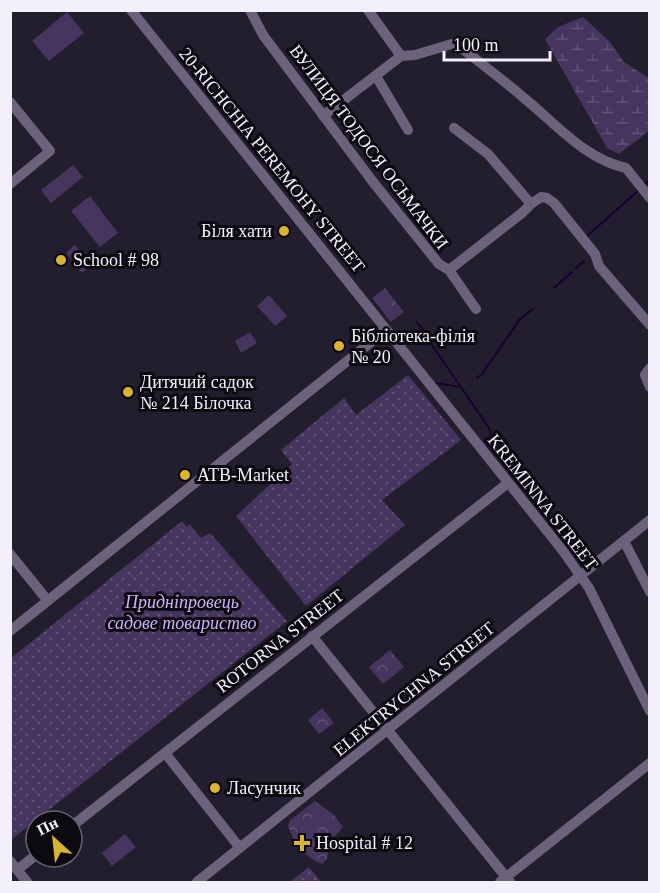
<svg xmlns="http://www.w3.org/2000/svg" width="660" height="893" viewBox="0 0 660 893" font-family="'Times New Roman',serif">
  <defs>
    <pattern id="grass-dots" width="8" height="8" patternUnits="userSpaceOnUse" patternTransform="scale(1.5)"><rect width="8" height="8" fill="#45355f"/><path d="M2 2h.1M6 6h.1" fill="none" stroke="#605377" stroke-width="1.8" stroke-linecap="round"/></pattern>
    <pattern id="forest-crowns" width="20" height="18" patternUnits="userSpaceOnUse" patternTransform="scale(1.5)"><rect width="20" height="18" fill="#45355f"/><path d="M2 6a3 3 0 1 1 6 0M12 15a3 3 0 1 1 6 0" fill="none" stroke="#605377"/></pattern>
    <pattern id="wetland-marsh" width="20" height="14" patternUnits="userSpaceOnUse" patternTransform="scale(1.5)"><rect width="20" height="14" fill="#45355f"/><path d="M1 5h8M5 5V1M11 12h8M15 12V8" fill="none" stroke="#605377"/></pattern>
  </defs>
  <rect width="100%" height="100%" fill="#231e2e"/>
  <path fill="url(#grass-dots)" d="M408 375 461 440 382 500 405 525 306 606 236 516 292 464 281 450 344 398 356 415Z
    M182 521 187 527 190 525 201 538 210 533 287 621 11 840V658Z
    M309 867 321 882H290Z"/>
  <path fill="url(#forest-crowns)" d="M385 288 404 312 391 322 372 298Z
    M390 650 404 667 383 684 369 667Z
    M322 708 334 723 319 734 308 720Z
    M315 801 333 814 343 827 329 843 327 859 322 864C305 858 294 843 288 826L290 820Z"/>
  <path fill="url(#wetland-marsh)" d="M583 17 610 42 624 62 649 78V131L619 154 607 148 545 39 558 27Z"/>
  <path fill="#45355f" d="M67 12 84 33 49 61 32 41Z
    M73 165 83 177 51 203 41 190Z
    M90 196 118 233 100 247 71 211Z
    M75 245 91 265 82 273 66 253Z
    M269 295 287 316 275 326 257 306Z
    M250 332 257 343 241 353 235 341Z
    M125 834 136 847 112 866 102 853Z"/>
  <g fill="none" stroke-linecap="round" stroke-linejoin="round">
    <path stroke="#180031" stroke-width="2" d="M645 184 650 180
      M587 236 639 190
      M576 268 584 261
      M554 288 572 272
      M417 322 426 334
      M432 345 489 428 491 433 488 446
      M477 378 482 374 520 319 533 309
      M436 383 461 387"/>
    <path stroke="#6b627c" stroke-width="10" d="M131 10 563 551 589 588 650 711
      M250 10 263 35 373 182 439 264 449 270 522 213 531 204
      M368 10 401 56 415 55 455 43C478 61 502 79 524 98 555 123 586 160 626 168L650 198
      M376 76 408 130
      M10 102 50 151 10 184
      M323 116 401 56
      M454 128 488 154 531 204 541 197 547 198 554 203 595 254 599 266 650 325
      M449 270 476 309
      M650 368 645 375 650 387
      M624 541 650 592
      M10 554 48 601
      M10 631 386 330
      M312 636 510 882
      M165 753 240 848
      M72 826 508 483
      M10 861 27 882
      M17 870 36 855
      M197 882 650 520
      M500 882 650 763"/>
  </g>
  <g fill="#dab333" stroke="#0c0910" stroke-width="2">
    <circle cx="284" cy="231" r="6"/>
    <circle cx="61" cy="260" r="6"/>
    <circle cx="339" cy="346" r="6"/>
    <circle cx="128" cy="392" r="6"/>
    <circle cx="185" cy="475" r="6"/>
    <circle cx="215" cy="788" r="6"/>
    <path d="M299 834h6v6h6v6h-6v6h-6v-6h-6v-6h6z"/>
  </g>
  <g text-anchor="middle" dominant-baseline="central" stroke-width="6" stroke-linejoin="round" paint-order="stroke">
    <g font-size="18" fill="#f4f0fb" stroke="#0c0910">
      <text transform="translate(369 147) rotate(53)">ВУЛИЦЯ ТОДОСЯ ОСЬМАЧКИ</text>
      <text transform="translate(272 160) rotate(51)">20-RICHCHIA PEREMOHY STREET</text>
      <text transform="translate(543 502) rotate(52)">KREMINNA STREET</text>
      <text transform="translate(280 641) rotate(-38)">ROTORNA STREET</text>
      <text transform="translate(414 689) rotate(-39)">ELEKTRYCHNA STREET</text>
    </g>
    <g font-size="18" fill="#f4f0fb" stroke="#0c0910" text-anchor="start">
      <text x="272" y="231" text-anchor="end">Біля хати</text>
      <text x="73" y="260">School # 98</text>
      <text x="351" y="336">Бібліотека-філія<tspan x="351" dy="21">№ 20</tspan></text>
      <text x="140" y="382">Дитячий садок<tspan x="140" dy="21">№ 214 Білочка</tspan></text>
      <text x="197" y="475">ATB-Market</text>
      <text x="227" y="788">Ласунчик</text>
      <text x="316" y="843">Hospital # 12</text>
    </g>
    <g font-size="18" font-style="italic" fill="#ccb3f9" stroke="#0c0910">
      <text x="182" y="602">Придніпровець<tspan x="182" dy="21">садове товариство</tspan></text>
    </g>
  </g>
  <rect width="660" height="893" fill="none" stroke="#f4f0fb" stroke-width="24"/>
  <g transform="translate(54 839) rotate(333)"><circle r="28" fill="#0c0910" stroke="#69656e" stroke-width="1.5"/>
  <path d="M0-4.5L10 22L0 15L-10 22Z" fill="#dab333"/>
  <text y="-9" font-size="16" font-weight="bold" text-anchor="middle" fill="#f4f0fb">Пн</text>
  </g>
  <path d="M444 51v9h106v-9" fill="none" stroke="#f4f0fb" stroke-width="3"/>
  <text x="453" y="51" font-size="18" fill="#f4f0fb" stroke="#0c0910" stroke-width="4.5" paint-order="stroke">100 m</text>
</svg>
